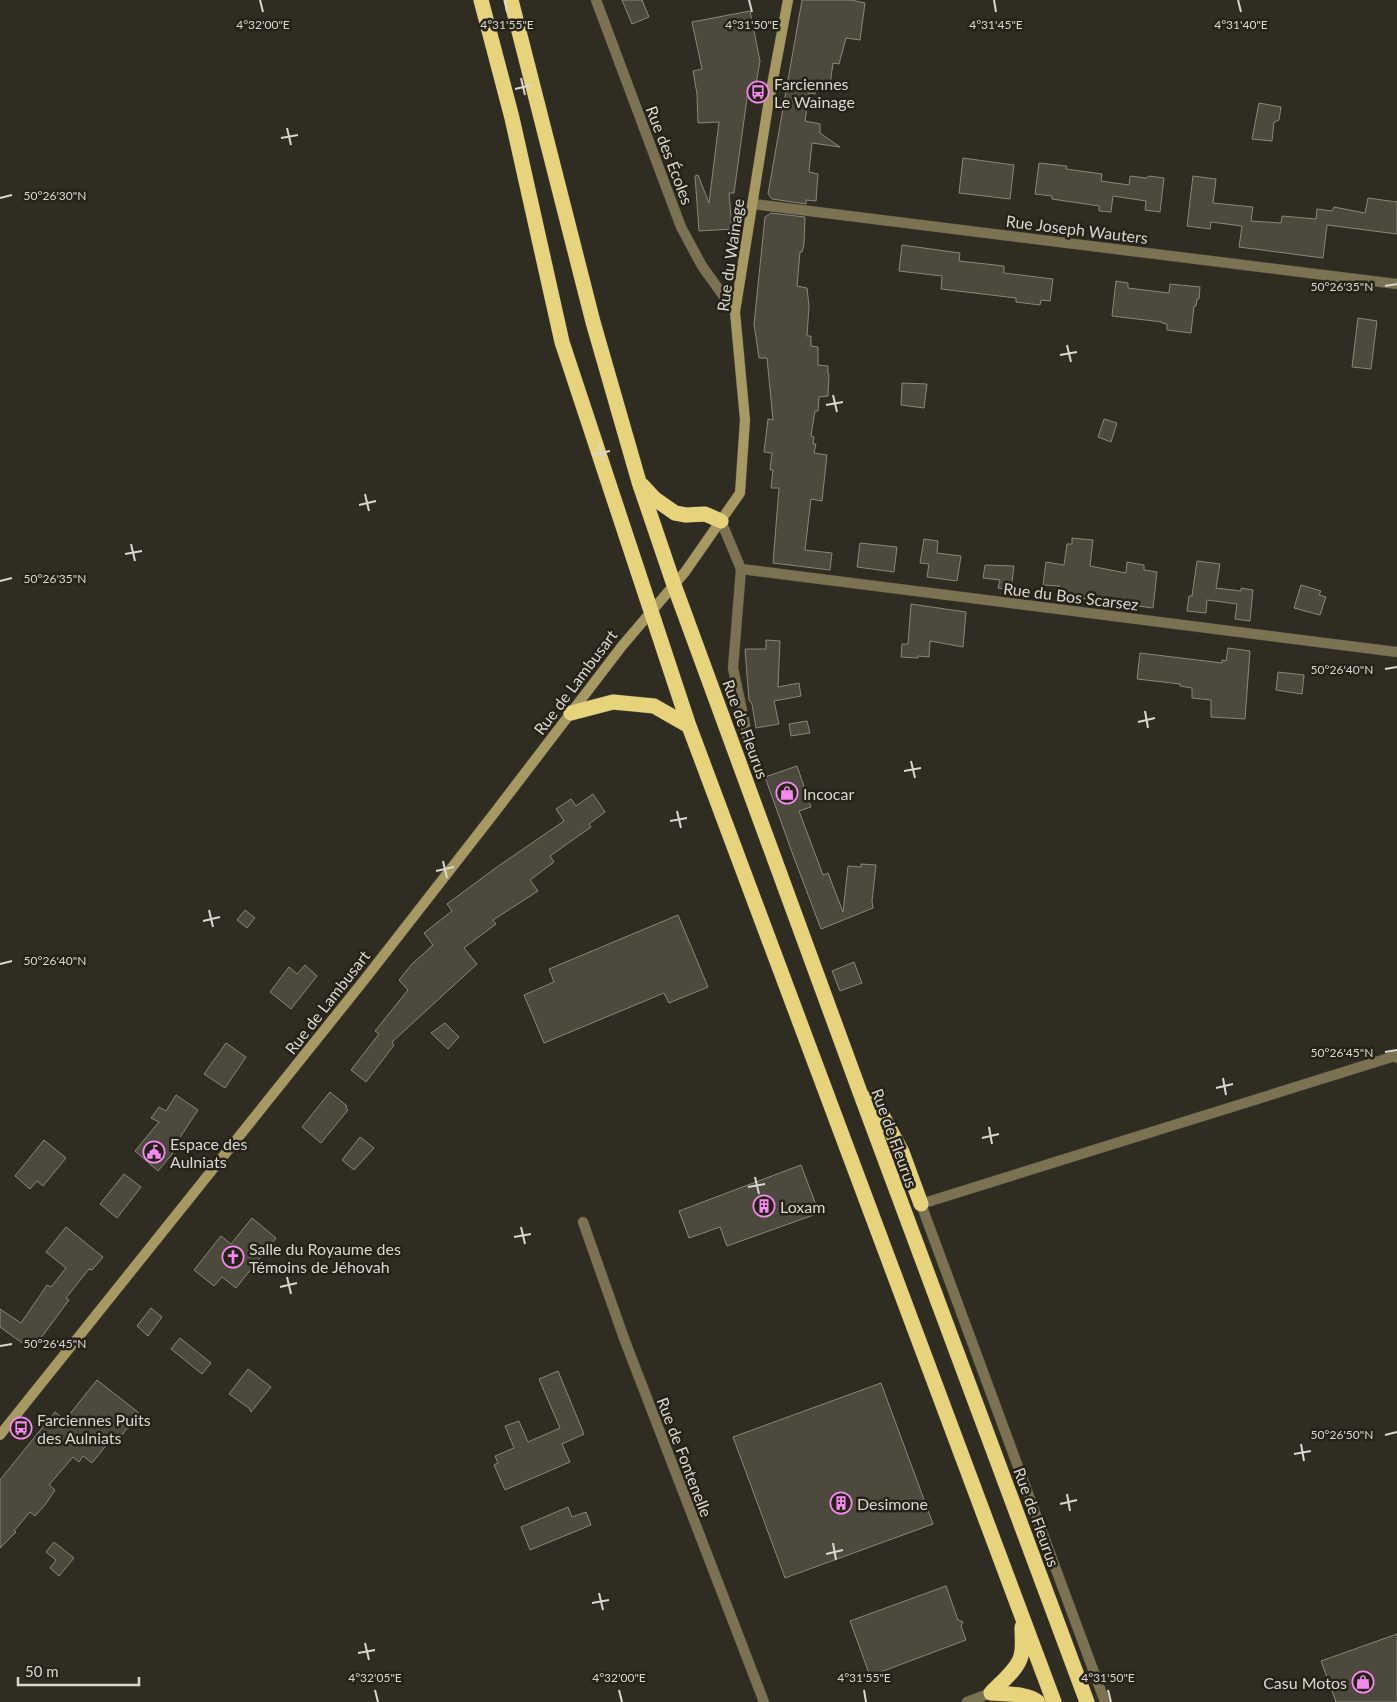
<svg xmlns="http://www.w3.org/2000/svg" width="1397" height="1702" viewBox="0 0 1397 1702" font-family="Lato,sans-serif">
  <rect width="100%" height="100%" fill="#2f2c21"/>
  <path fill="#4c493d" stroke="#8a877a" d="M622 0H642L649 17 632 24Z
    M802 0H851L865 3 860 40 846 38 839 64 833 63 830 85 818 83 815 94 809 93 805 121 820 124V133L840 147 812 143 809 172 818 174 816 201 806 200V204L772 199 768 194Z
    M750 11 760 61 755 90 748 91 734 193H729L732 229 699 231 695 176 698 175 709 203 719 122 698 123 697 94 693 71 702 69 692 22Z
    M1259 103 1281 107 1279 120 1274 122 1272 141 1252 139Z
    M963 158 1014 165 1010 199 959 193Z
    M1039 163 1067 166 1066 169 1102 174 1101 181 1129 185 1130 176 1146 178 1149 176 1164 178 1160 212 1145 210 1146 201 1113 196 1111 212 1099 211V206L1052 199V196L1035 194Z
    M1193 176 1216 179 1213 203 1253 207 1251 221 1281 223 1282 216 1316 219 1317 209 1332 211 1334 207 1365 213 1368 198 1397 202V234L1327 225 1323 258 1239 247 1242 226 1211 222 1210 229 1187 226Z
    M771 213 805 217 804 244 802 252H800L797 286 807 288 809 306 807 336H811V346L818 347V365L828 366V374H829L828 396 819 397 818 411H815L811 436 814 437 813 444H816L814 453 827 455 822 501 811 499 805 550 832 553 830 570 773 563 779 488H771L773 470H770L772 453 764 452 768 419 773 420 767 358H759L754 324 765 217Z
    M902 245 960 253 959 261 1004 266V273L1053 279 1050 301 1041 300 1040 305 1016 302V298L941 289 942 276 899 271Z
    M1116 281 1128 283V288L1169 293 1170 284 1200 287 1199 299H1197L1196 306H1194L1191 333 1167 330V324L1162 323V322L1112 316Z
    M1358 318 1377 321 1371 369 1352 367Z
    M902 383 927 384 924 408 901 405Z
    M1104 419 1117 423 1111 442 1098 437Z
    M1072 538 1093 540 1090 566 1126 573 1127 562 1144 565V570L1157 572 1153 608 1058 595 1059 586 1043 585 1046 562 1064 565 1067 544H1072Z
    M924 539 938 541 937 553 961 556 957 581 927 577 929 564 920 563Z
    M860 543 897 547 894 572 857 567Z
    M1197 561 1220 564 1216 588 1241 591V588L1253 590 1250 621 1235 619 1237 604 1207 600 1206 613 1187 611 1189 596H1192Z
    M985 565 1014 566 1011 590 998 588 1000 580 983 578Z
    M1301 585 1321 591 1319 595 1326 597 1320 615 1294 608Z
    M911 604 966 612 963 647 930 641 929 657 918 656V658L901 657 902 644H908Z
    M766 640 780 641 778 687 799 683 801 696 774 701 779 724 756 728 752 704 749 700 745 649H766Z
    M1228 648 1250 651 1245 719 1211 717V700L1192 698V688L1180 686V684L1137 679 1140 653 1222 663V660L1226 661Z
    M1278 672 1304 675 1302 694 1276 690Z
    M807 721 810 733 791 736 789 724Z
    M797 766 811 807 799 811 823 875 828 873 843 912 848 866 861 867V864L876 865 872 901 873 908 821 929 793 855 765 777Z
    M593 794 605 812 589 824 591 827 550 856 554 862 530 880 538 891 493 920 496 924 464 948 477 964 392 1042 394 1045 366 1082 351 1070 379 1034 375 1031 408 990 399 980 412 964 433 945 424 933 452 911 447 904 497 867 564 821 556 809 571 799 576 806Z
    M245 910 255 918 247 928 237 920Z
    M678 915 708 987 669 1003 664 993 544 1043 524 995 554 982 549 969Z
    M854 962 862 983 840 991 832 971Z
    M305 965 317 976 291 1009 270 992 289 967 297 974Z
    M445 1023 459 1037 448 1049 431 1033Z
    M226 1043 246 1057 225 1088 204 1074Z
    M330 1092 347 1106 346 1108 348 1110 321 1143 302 1127Z
    M176 1095 198 1110 171 1151 173 1153 158 1171 135 1151 159 1122 151 1118 159 1107 166 1111Z
    M360 1137 374 1148 354 1170 342 1160Z
    M44 1140 66 1158 43 1186 37 1181 30 1189 15 1176Z
    M801 1165 819 1213 727 1246 720 1227 689 1238 679 1211Z
    M124 1174 141 1187 117 1218 100 1204Z
    M252 1218 276 1238 236 1288 222 1277 214 1286 194 1270 221 1236 231 1244Z
    M66 1227 103 1257 92 1270 89 1269 66 1298 69 1300 32 1350 0 1327V1309L21 1323 47 1285 51 1287 66 1268 46 1252Z
    M151 1308 162 1317 148 1336 137 1326Z
    M180 1338 211 1363 202 1374 171 1349Z
    M248 1369 271 1387 251 1412 249 1408 229 1394Z
    M558 1371 584 1434 562 1444 570 1462 505 1490 494 1465 498 1463 495 1456 514 1448 505 1426 519 1421 528 1442 560 1428 539 1379Z
    M97 1380 139 1413 118 1440 113 1437 92 1463 83 1456 79 1462 73 1457 49 1485 55 1490 45 1505 35 1516 30 1512 14 1531 16 1532 0 1548V1480L55 1412 65 1420Z
    M881 1383 933 1524 785 1578 733 1437Z
    M568 1507 572 1517 586 1512 591 1525 530 1550 521 1527Z
    M54 1542 74 1558 59 1576 50 1568 56 1560 46 1552Z
    M946 1586 958 1620 963 1622 961 1626 966 1640 870 1676 850 1621Z
    M1397 1634V1702H1336L1321 1661Z"/>
  <g fill="none" stroke-linecap="round" stroke-linejoin="round">
    <g stroke="#4a473d" stroke-width="11">
      <path id="street" d="M596 0 681 227 702 266 735 312
        M753 204 1397 284
        M721 521 741 569 733 668 750 748
        M741 569 1397 652
        M583 1222 625 1341 764 1702
        M967 1702 991 1693
        M1105 1702 921 1204 1395 1056 1397 1058"/>
    </g>
    <g stroke="#4a473d" stroke-width="11">
      <path id="secondary" d="M0 1435 365 979 492 816 622 646 685 572 740 493 745 420 735 312 768 106 788 0"/>
    </g>
    <g stroke="#4a473d" stroke-width="16">
      <path id="highway" d="M481 0 512 118 562 342 689 726 1054 1702
        M511 0 593 322 639 482 674 585 861 1095 1087 1702
        M642 485 655 499 675 513 686 515 705 514 721 521
        M571 713 613 702 654 706 689 726
        M863 1097 881 1113 902 1152 921 1204
        M991 1693C1000 1683 1015 1672 1020 1659 1024 1650 1022 1637 1022 1627
        M991 1693C1005 1694 1027 1693 1038 1702"/>
    </g>
    <use href="#street" stroke="#7a7250" stroke-width="10"/>
    <use href="#secondary" stroke="#a69962" stroke-width="10"/>
    <use href="#highway" stroke="#e7d37b" stroke-width="15"/>
  </g>
  <path fill="none" stroke="#d9d7d0" stroke-width="2" d="M260 0 263 12M505 0 507 12M749 0 752 12M994 0 996 12M1238 0 1241 12M521 78 525 95M515 89 532 85M287 128 291 145M281 138 298 135M0 198 12 195M1385 286 1397 284M1067 345 1071 362M1060 355 1077 352M833 395 837 412M826 405 843 402M599 444 603 462M592 455 610 451M365 494 369 511M359 505 376 501M131 544 135 561M125 554 142 551M0 581 12 578M1385 669 1397 667M1145 711 1148 728M1138 722 1155 718M911 761 915 778M904 771 921 768M677 811 681 828M670 821 687 818M443 861 447 878M436 871 454 867M209 910 213 927M203 921 220 917M0 964 12 961M1385 1052 1397 1050M1223 1078 1226 1095M1216 1088 1233 1084M989 1127 992 1144M982 1138 999 1134M755 1177 759 1194M748 1187 765 1184M521 1227 525 1244M514 1237 531 1234M287 1277 291 1294M280 1287 297 1283M0 1346 12 1344M1385 1435 1397 1432M1301 1444 1304 1461M1294 1454 1311 1451M1067 1494 1070 1511M1060 1504 1077 1500M833 1543 836 1560M826 1554 843 1550M599 1593 603 1610M592 1603 609 1600M365 1643 369 1660M358 1653 375 1650M375 1690 378 1702M619 1690 622 1702M864 1690 866 1702M1108 1690 1111 1702"/>
  <defs>
    <g id="bus-ring" transform="scale(1.125)"><circle r="9.5" fill="#252318" stroke="#f589ef" stroke-width="1.5"/><path d="M-5-6H5V4H4V6H2V4H-2V6H-4V4H-5ZM-3.5-4V0h7V-4ZM-3.5 1.2v1.5H-2V1.2ZM2 1.2v1.5H3.5V1.2Z" fill="#f589ef"/></g>
    <g id="shop-ring" transform="scale(1.125)"><circle r="9.5" fill="#252318" stroke="#f589ef" stroke-width="1.5"/><path d="M-5-2.5h2.3a2.7 3.5 0 0 1 5.4 0H5L5.5 6h-11ZM-1.5-2.5h3a1.5 2.3 0 0 0-3 0Z" fill="#f589ef"/></g>
    <g id="civic-ring" transform="scale(1.125)"><circle r="9.5" fill="#252318" stroke="#f589ef" stroke-width="1.5"/><path d="M-.6-6.5H3V-4.5H.6V-3L4-1V1h2V6H-6V1h2V-1L-.6-3ZM-1.2 2.5V6h2.4V2.5Z" fill="#f589ef"/></g>
    <g id="building-ring" transform="scale(1.125)"><circle r="9.5" fill="#252318" stroke="#f589ef" stroke-width="1.5"/><path d="M-4-6H4V6H1V3H-1V6H-4ZM-2.5-4.3h1.7v1.8h-1.7ZM.8-4.3h1.7v1.8H.8ZM-2.5-1h1.7V.8h-1.7ZM.8-1h1.7V.8H.8Z" fill="#f589ef"/></g>
    <g id="church-ring" transform="scale(1.125)"><circle r="9.5" fill="#252318" stroke="#f589ef" stroke-width="1.5"/><path d="M-1.2-6h2.4v3.5h3.3v2.4h-3.3V6h-2.4V-.1h-3.3v-2.4h3.3Z" fill="#f589ef"/></g>
  </defs>
  <g fill-rule="evenodd">
    <use href="#bus-ring" x="758" y="92"/>
    <use href="#shop-ring" x="787" y="793"/>
    <use href="#civic-ring" x="154" y="1152"/>
    <use href="#building-ring" x="764" y="1206"/>
    <use href="#church-ring" x="233" y="1257"/>
    <use href="#bus-ring" x="21" y="1428"/>
    <use href="#building-ring" x="841" y="1503"/>
    <use href="#shop-ring" x="1363" y="1682"/>
  </g>
  <g text-anchor="middle" dominant-baseline="central" stroke-width="5" stroke-linejoin="round" paint-order="stroke">
    <g font-size="16" fill="#d9d7d0" stroke="#252318" text-anchor="start">
      <text x="774" y="83">Farciennes<tspan x="774" dy="18">Le Wainage</tspan></text>
      <text x="803" y="793">Incocar</text>
      <text x="170" y="1143">Espace des<tspan x="170" dy="18">Aulniats</tspan></text>
      <text x="780" y="1206">Loxam</text>
      <text x="249" y="1248">Salle du Royaume des<tspan x="249" dy="18">Témoins de Jéhovah</tspan></text>
      <text x="37" y="1419">Farciennes Puits<tspan x="37" dy="18">des Aulniats</tspan></text>
      <text x="857" y="1503">Desimone</text>
      <text x="1347" y="1682" text-anchor="end">Casu Motos</text>
    </g>
    <g font-size="16" fill="#d9d7d0" stroke="#252318">
      <text transform="translate(670 155) rotate(69)">Rue des Écoles</text>
      <text transform="translate(1077 229) rotate(7)">Rue Joseph Wauters</text>
      <text transform="translate(730 255) rotate(-82)">Rue du Wainage</text>
      <text transform="translate(1071 596) rotate(7)">Rue du Bos Scarsez</text>
      <text transform="translate(575 682) rotate(-53)">Rue de Lambusart</text>
      <text transform="translate(746 729) rotate(70)">Rue de Fleurus</text>
      <text transform="translate(327 1002) rotate(-52)">Rue de Lambusart</text>
      <text transform="translate(895 1138) rotate(70)">Rue de Fleurus</text>
      <text transform="translate(685 1457) rotate(69)">Rue de Fontenelle</text>
      <text transform="translate(1037 1517) rotate(70)">Rue de Fleurus</text>
    </g>
  </g>
  <g font-size="12" text-anchor="middle" fill="#d9d7d0" stroke="#252318" stroke-width="5" stroke-linejoin="round" paint-order="stroke">
    <text x="263" y="29">4°32'00"E</text>
    <text x="507" y="29">4°31'55"E</text>
    <text x="752" y="29">4°31'50"E</text>
    <text x="996" y="29">4°31'45"E</text>
    <text x="1241" y="29">4°31'40"E</text>
    <text x="55" y="200">50°26'30"N</text>
    <text x="1342" y="291">50°26'35"N</text>
    <text x="55" y="583">50°26'35"N</text>
    <text x="1342" y="674">50°26'40"N</text>
    <text x="55" y="965">50°26'40"N</text>
    <text x="1342" y="1057">50°26'45"N</text>
    <text x="55" y="1348">50°26'45"N</text>
    <text x="1342" y="1439">50°26'50"N</text>
    <text x="375" y="1682">4°32'05"E</text>
    <text x="619" y="1682">4°32'00"E</text>
    <text x="864" y="1682">4°31'55"E</text>
    <text x="1108" y="1682">4°31'50"E</text>
  </g>
  <path d="M18 1677v8h121v-8" fill="none" stroke="#d9d7d0" stroke-width="2.5"/>
  <text x="25" y="1677" font-size="15" fill="#d9d7d0" stroke="#252318" stroke-width="4" paint-order="stroke">50 m</text>
</svg>
